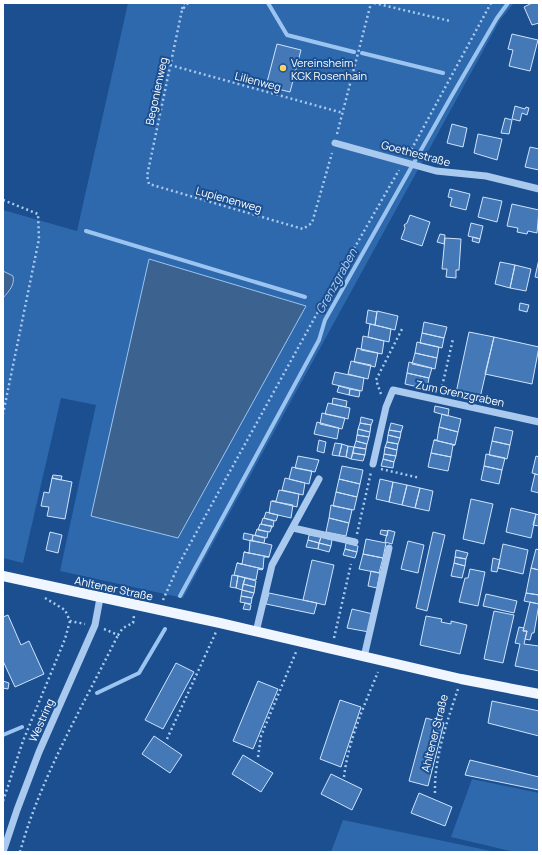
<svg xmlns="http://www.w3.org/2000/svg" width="542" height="855" viewBox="0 0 542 855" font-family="Manrope,sans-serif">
  <rect width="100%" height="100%" fill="#1b4f8f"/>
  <path fill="#2e69ad" d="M128 3H514L500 20 183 598 60 571 96 405 61 398 23 563 3 558V210L77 231Z
    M472 779 539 793V852H514L451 837Z
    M343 820 496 852H331Z"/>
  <path fill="#3c6290" stroke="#9cc4f0" d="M149 259 306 306 178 538 91 516Z
    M3 271 13 276C15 285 9 291 3 298Z"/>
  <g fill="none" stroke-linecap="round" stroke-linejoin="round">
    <path stroke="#9cc4f0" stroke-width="4" d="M268 3 287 35 354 52
      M362 53 443 73
      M86 231 305 297
      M180 596 319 340 325 320 451 97 497 18 508 3
      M97 693 139 673 165 629
      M3 735 22 727"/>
  </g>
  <path fill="#4478b7" stroke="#cfe3fa" d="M532 3H539V23L532 25 524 7Z
    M512 34 538 40 530 71 509 66 513 50 508 49Z
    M277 44 301 50 290 92 266 86Z
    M515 106 525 109 526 107 529 108 527 115 522 113 520 121 512 119Z
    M505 118 512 120 509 134 501 133Z
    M452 124 467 128 463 147 447 143Z
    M478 134 502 139 497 160 474 153Z
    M530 147 539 149V170L525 167Z
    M450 189 470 194 466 210 450 206 452 198 448 197Z
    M483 197 502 201 497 222 478 217Z
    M512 204 539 210 537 233 528 231 527 234 517 232 518 228 507 226Z
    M410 215 430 222 422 246 401 239 405 228 404 225 407 223Z
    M471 223 483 226 480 239 468 236Z
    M440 234 445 235 444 244 437 242Z
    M473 237 480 239 479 243 472 241Z
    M445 238 461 239 459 270H456V278L446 277 447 269H442Z
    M539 259V278L535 277Z
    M500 262 515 265 510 288 495 284Z
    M515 265 531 269 526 291 510 288Z
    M520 303 529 305 527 312 519 310Z
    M368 310 377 312 375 325 366 323Z
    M377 311 398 316 395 330 375 325Z
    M424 322 447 327 444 338 422 333Z
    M370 324 391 329 389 342 368 337Z
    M469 332 494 337 480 398 456 393Z
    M422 333 444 338 442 348 420 343Z
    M363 336 384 341 382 354 361 350Z
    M494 337 539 347 532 384 485 374Z
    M417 342 439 347 437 358 415 353Z
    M357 348 378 353 375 367 354 362Z
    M415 353 437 358 435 369 412 364Z
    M351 361 371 365 368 379 348 374Z
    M409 362 432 368 429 378 407 373Z
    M335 372 364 378 362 391 332 384Z
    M407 373 429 378 427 389 405 384Z
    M339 386 350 389 349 395 337 392Z
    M350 389 360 391 359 397 349 395Z
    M456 393 480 398 479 402 455 397Z
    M333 398 347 401 346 407 332 404Z
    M328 403 350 408 348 419 325 414Z
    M435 406 449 409 448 416 434 412Z
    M322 413 345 418 342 429 320 424Z
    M442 414 461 419 458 432 439 427Z
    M361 417 373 420 371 425 360 423Z
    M317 422 339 428 337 439 314 434Z
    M360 423 371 425 370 432 358 429Z
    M391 423 403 426 401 432 389 430Z
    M439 427 458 432 455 445 434 440H437Z
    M495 427 513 431 510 445 492 441Z
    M358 429 370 432 369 437 357 435Z
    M389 430 401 432 400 438 388 435Z
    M357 435 369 437 367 444 356 441Z
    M388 435 400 438 398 444 387 442Z
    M319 440 326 442 324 453 317 451Z
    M434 440 455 445H453L451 457 431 453Z
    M356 441 367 444 366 449 354 447Z
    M492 441 510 445 507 459 489 455Z
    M387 442 398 444 397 450 385 447Z
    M335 443 342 444 339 456 332 455Z
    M342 444 348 446 346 457 339 456Z
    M348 446 354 447 351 459 346 457Z
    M354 447 366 449 365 455 353 453Z
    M385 447 397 450 396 456 384 454Z
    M353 453 365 455 363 461 351 459Z
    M431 453 451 457 448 471 428 467Z
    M384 454 396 456 394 462 383 459Z
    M486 454 505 458 502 470 484 466Z
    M298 456 319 460 315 472 295 468Z
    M536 456 539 457V475L532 473Z
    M383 459 394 462 393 468 381 466Z
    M342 466 363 470 360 484 339 479Z
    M484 466 502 470 499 484 481 480Z
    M292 467 312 471 309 484 289 479Z
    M535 474 539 475V493L531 491Z
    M53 475 62 476 61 480 52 478Z
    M52 478 72 482 65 519 47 516 49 507 41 506 44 492 49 493Z
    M285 478 305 483 303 495 282 490Z
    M339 479 360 484 357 497 336 492Z
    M380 479 393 482 389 502 376 499Z
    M393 482 407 485 402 505 389 502Z
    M407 485 420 488 415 508 402 505Z
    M420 488 433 491 429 511 415 508Z
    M279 490 299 494 297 507 272 501H276Z
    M336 492 357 497 354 510 333 506Z
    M471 499 493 504 484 544 463 539Z
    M271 501 293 505 291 518 269 513Z
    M331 505 352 510 349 523 329 518Z
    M511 508 536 514 531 538 506 532Z
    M266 512 278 515 276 521 264 518Z
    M536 514 539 515V526L533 525Z
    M263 518 274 521 273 527 261 524Z
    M329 518 349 523 346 536 326 532Z
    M260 524 272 526 270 532 258 530Z
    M257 529 268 532 267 538 255 535Z
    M381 530 388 531 387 536 380 534Z
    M388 530 395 532 392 544 385 542Z
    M50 532 62 535 58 553 46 550Z
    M433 532 445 535 427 611 416 608Z
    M244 533 253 535 252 541 243 539Z
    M253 535 265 538 264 543 252 541Z
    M309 535 321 537 319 543 308 540Z
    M321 537 332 540 331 546 319 543Z
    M366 539 386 543 383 558 363 554Z
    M250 540 272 545 269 557 244 552 249 553Z
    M308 540 319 543 318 549 306 547Z
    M408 541 424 545 418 573 401 569Z
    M319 543 331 546 329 552 318 549Z
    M346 543 358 546 357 552 345 549Z
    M503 544 528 550 523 574 498 568Z
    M345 549 357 552 355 558 343 555Z
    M536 549 539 550V570L531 568Z
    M456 550 468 553 466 559 455 557Z
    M244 552 269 557H264L263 569 237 563 242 564Z
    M363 554 383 558 379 573 359 569Z
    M455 557 466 559 465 566 454 563Z
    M493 558 500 560 497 572 491 571Z
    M312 560 334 565 325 605 303 600Z
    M237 563 263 569 262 570 258 569 256 580 234 575Z
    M454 563 465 566 462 578 451 576Z
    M531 568 539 570V595L526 593Z
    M470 569 485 572 478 606 459 602 465 578H468Z
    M371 571 380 573 377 588 368 586Z
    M232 575 238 576 236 588 230 587Z
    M238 576 245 578 242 590 236 588Z
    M245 578 256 581 255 587 243 584Z
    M243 584 255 587 254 593 242 590Z
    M242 590 254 593 252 598 241 596Z
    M269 593 317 603 314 614 266 604Z
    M526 593 539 595V604L524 601Z
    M486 594 517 601 514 613 483 606Z
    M241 596 252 598 251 604 240 602Z
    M530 602 539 604 534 633H532L530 640 525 639 527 631H523Z
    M245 603 251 605 250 610 243 609Z
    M352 609 373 614 369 632 347 628Z
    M494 611 514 615 503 663 484 659Z
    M8 615 21 645 29 641 44 674 15 687 3 661V617Z
    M426 616 442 619 441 622 451 624V621L467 625 460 654 420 645Z
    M519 627 524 628 523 631H527L524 644 539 646V671L515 666 520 644 515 643Z
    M176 663 194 672 163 729 145 720Z
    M3 681 9 683 8 689 3 688Z
    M258 681 278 689 253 749 233 741Z
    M340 700 361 707 341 767 320 759Z
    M492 701 539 711V736L488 723Z
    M426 718 444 723 428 786 409 781Z
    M154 736 182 755 170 773 142 754Z
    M243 755 273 773 261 792 232 774Z
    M470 760 539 777V790L465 775Z
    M331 774 362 789 352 810 321 794Z
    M419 793 452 807 445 826 411 813Z"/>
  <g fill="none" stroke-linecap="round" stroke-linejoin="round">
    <path stroke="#a9c9ee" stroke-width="2.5" stroke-dasharray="2 3" stroke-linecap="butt" d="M188 3 182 10 147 176 149 184 303 229 312 223 332 153
      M374 3 450 21
      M182 9 184 3
      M170 65 343 113
      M337 134 371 3
      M409 154 491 3
      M3 200 38 214 39 239 3 414
      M441 391 453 339
      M381 394 376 380 402 329
      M381 469 420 478
      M357 534 371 472
      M45 598 65 610 70 621 85 624
      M163 600 180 562 320 308 399 170
      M104 629 118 635 123 628 133 623 134 616
      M334 638 351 564
      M167 739 216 632
      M258 757 261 736 296 652
      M344 777C348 741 364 706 378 672
      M435 793C434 758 447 722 458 689
      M3 801 23 741 65 639 70 621
      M20 852C41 776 83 706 118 635"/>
    <path stroke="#a9c9ee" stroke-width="7" d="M335 143 436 171 486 176 539 189
      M373 464 386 407 393 390 539 422
      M293 528 355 542
      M256 632 272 565 319 479
      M364 657 389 548
      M3 852 17 810 39 752 95 625 100 598"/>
    <path stroke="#f0f6ff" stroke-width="10" d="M3 576 220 623 461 679 539 694"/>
  </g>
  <circle fill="#ffd166" stroke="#1b4f8f" stroke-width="1.5" cx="283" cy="68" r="4"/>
  <g text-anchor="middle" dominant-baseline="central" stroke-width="4" stroke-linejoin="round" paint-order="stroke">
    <g font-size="11" fill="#fff" stroke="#1b4f8f" text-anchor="start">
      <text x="291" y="62">Vereinsheim<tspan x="291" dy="13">KGK Rosenhain</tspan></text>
    </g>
    <g font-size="11" fill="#fff" stroke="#1b4f8f">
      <text transform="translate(258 81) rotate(15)">Lilienweg</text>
      <text transform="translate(156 91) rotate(-78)">Begonienweg</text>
      <text transform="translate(416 153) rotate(15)">Goethestraße</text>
      <text transform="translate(229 199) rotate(16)">Lupienenweg</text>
      <text transform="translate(460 393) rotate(12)">Zum Grenzgraben</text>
      <text transform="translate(114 588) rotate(12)">Ahltener Straße</text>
      <text transform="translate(41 720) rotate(-66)">Westring</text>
      <text transform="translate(434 733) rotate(-76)">Ahltener Straße</text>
    </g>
    <g font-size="12" font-style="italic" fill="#b5d3f5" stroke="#1b4f8f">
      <text transform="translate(336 281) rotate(-61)">Grenzgraben</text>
    </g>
  </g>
  <rect width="542" height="855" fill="none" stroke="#ffffff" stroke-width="8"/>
</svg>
